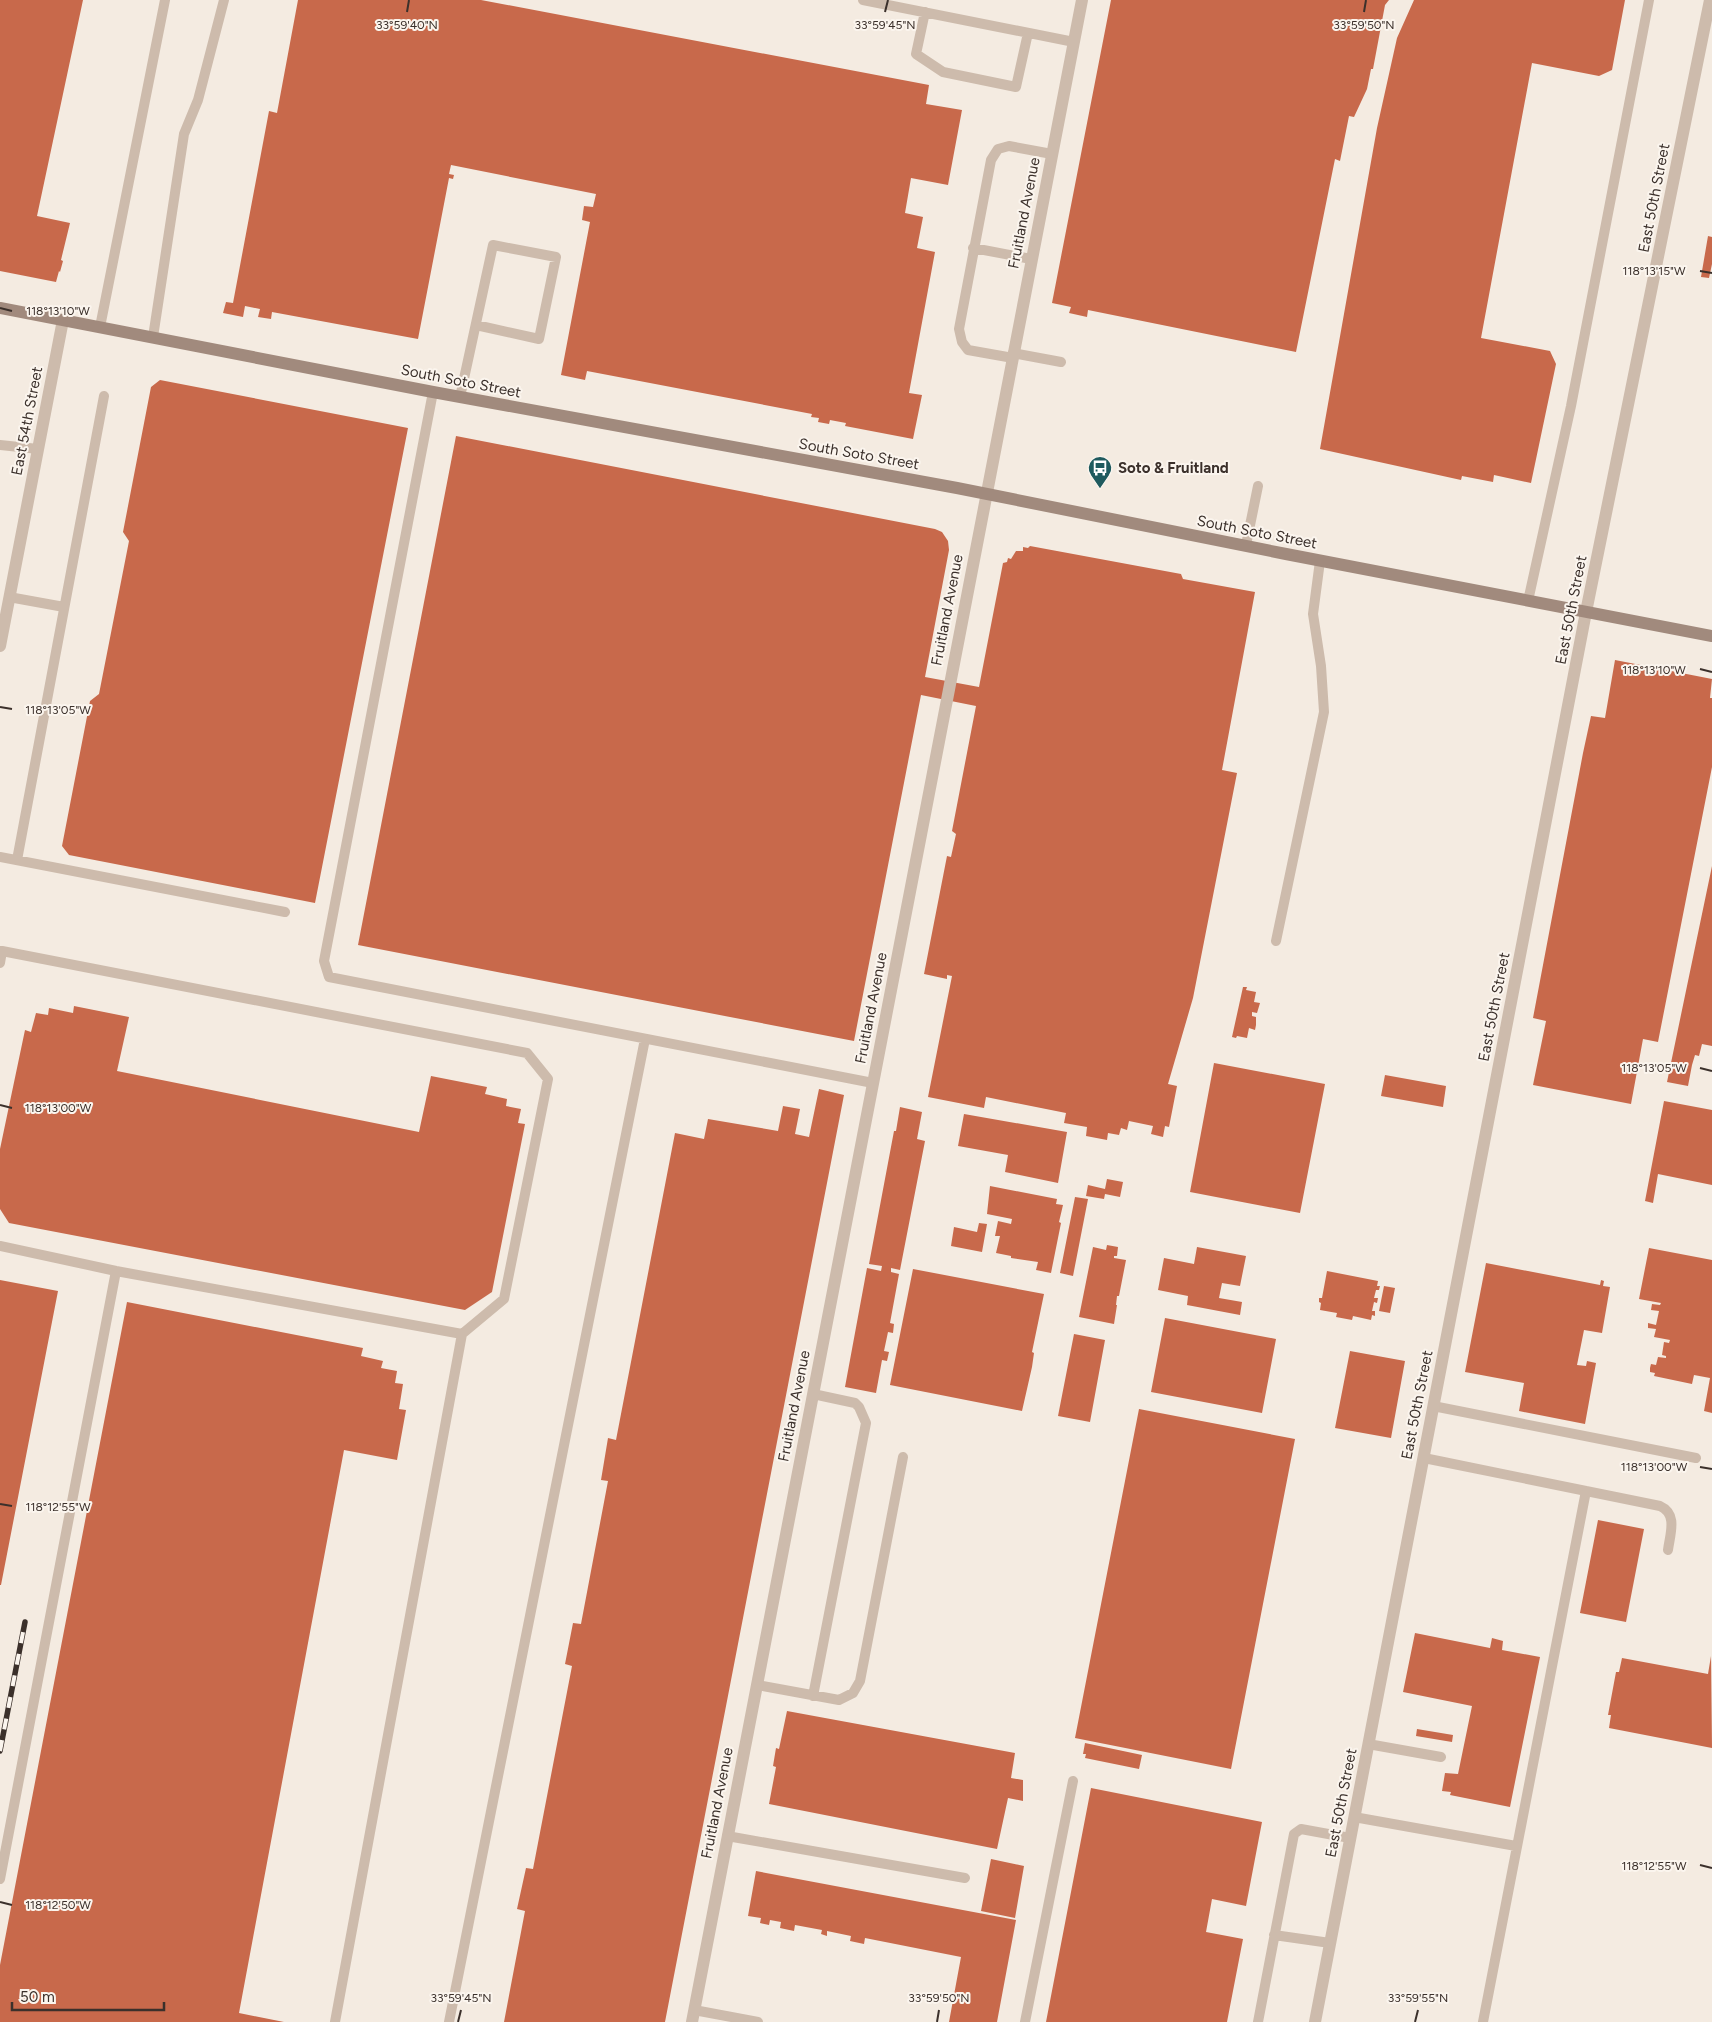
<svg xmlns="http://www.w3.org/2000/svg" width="1712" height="2022" viewBox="0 0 1712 2022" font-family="Figtree,sans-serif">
  <rect width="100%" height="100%" fill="#f4ebe1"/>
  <path fill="#c8694b" d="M0 0H83L37 216 70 223 61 260 63 261 60 272 59 271 56 282 0 271Z
    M298 0H481L929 85 926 104 962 110 948 185 911 178 905 213 923 217 917 248 935 252 909 393 922 395 913 439 845 426 846 423 830 420 829 424 818 422 819 418 811 417 812 414 587 371 585 380 561 375 590 222 582 220 584 206 593 207 596 194 451 165 449 174 454 175 453 179 449 178 418 339 272 312 271 319 258 317 260 309 245 306 243 317 223 313 226 302 233 303 269 111 277 113Z
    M1111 0H1389L1385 5 1373 69H1371L1367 89 1354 117 1349 116 1340 161 1335 159 1296 352 1088 310 1087 317 1069 313 1071 307 1052 303Z
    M1414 0H1625L1612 70 1599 76 1532 63 1481 338 1550 351 1556 364 1531 483 1494 475 1493 482 1462 476 1461 480 1320 449 1377 128 1397 38Z
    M1708 236 1712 237V264L1709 278 1701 277Z
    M160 380 408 428 315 903 69 855 62 846 90 701 99 694 129 541 123 532 151 387Z
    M456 436 935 529 942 532 948 541 949 550 925 677 979 687 1003 563 1007 562 1008 558 1011 559 1016 551H1023V547L1028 548 1030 546 1181 574 1183 579 1255 592 1222 770 1237 773 1193 998 1168 1084 1177 1086 1169 1127 1165 1126 1163 1137 1151 1134 1153 1126 1129 1121 1127 1130 1121 1128 1119 1135 1108 1133 1107 1140 1086 1136 1087 1127 1064 1123 1066 1113 986 1097 984 1108 928 1097 952 976 947 975V979L924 974 947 856 951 857 956 834 952 831 976 706 921 695 854 1041 358 945Z
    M1615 660 1712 679 1710 698H1712V767L1658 1042 1643 1039 1631 1104 1533 1085 1546 1021 1533 1018 1583 753 1591 716 1605 718Z
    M1712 866V1046L1702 1044 1699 1056 1695 1055 1692 1065 1688 1086 1667 1082Z
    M1243 987H1247L1246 990 1256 992 1254 1002 1260 1003 1257 1013 1252 1012V1016L1256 1017V1025L1255 1030 1249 1028 1247 1038 1237 1036 1236 1038 1232 1037Z
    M74 1006 129 1017 117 1071 419 1132 431 1076 487 1087 485 1094 507 1099 506 1106 521 1109 518 1123 525 1124 492 1292 465 1310 9 1223 0 1209V1149L25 1030 31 1032 36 1013 48 1015 49 1008 73 1013Z
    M1214 1063 1325 1084 1300 1213 1190 1192Z
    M1385 1075 1446 1086 1443 1107 1381 1096Z
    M819 1089 844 1095 665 2022H504L525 1911 517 1909 526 1868 533 1869 572 1666 565 1664 573 1623 581 1624 608 1481 601 1480 608 1438 616 1440 675 1133 704 1139 708 1119 778 1131 783 1106 800 1109 795 1134 809 1137Z
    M1664 1101 1712 1110V1185L1658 1174 1653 1203 1645 1201Z
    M900 1107 922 1112 917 1139 925 1141 900 1270 891 1268V1272L899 1274 890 1323 894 1324 893 1333 888 1332 884 1351 889 1352 887 1361 882 1360 876 1393 845 1387 867 1268 881 1271 882 1266 869 1264 894 1131H896Z
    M964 1114 1067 1132 1058 1183 1005 1172 1008 1155 958 1146Z
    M1107 1179 1123 1182 1120 1197 1105 1194 1104 1199 1086 1196 1088 1185 1105 1189Z
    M990 1186 1057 1199 1056 1204 1063 1205 1059 1222 1061 1223 1051 1273 1036 1270 1038 1262 1011 1258V1256L996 1253 1000 1236H995L998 1221 1011 1224 1012 1219 987 1214Z
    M1075 1197 1088 1199 1073 1276 1060 1273Z
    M979 1223 987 1224 982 1252 951 1246 954 1227 977 1232Z
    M1107 1245 1118 1247 1117 1256H1114V1258L1126 1260 1119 1296H1117L1116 1305H1117L1114 1324 1079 1317 1093 1247 1106 1250Z
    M1197 1247 1246 1256 1240 1286 1222 1283 1219 1298 1242 1302 1240 1315 1187 1305 1188 1296 1158 1290 1164 1258 1194 1264Z
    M1649 1248 1712 1260V1413L1704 1411 1710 1378 1694 1375 1692 1384 1654 1376 1655 1373 1650 1372V1368L1655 1369 1650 1368 1651 1364 1656 1365 1658 1357 1666 1358V1356L1662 1355 1664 1342 1669 1343 1670 1340 1654 1337 1656 1329 1648 1328V1323L1656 1325 1659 1311 1651 1310 1652 1304 1660 1305 1661 1303 1639 1299Z
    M1486 1263 1600 1285 1601 1280 1604 1281 1603 1286 1610 1287 1602 1333 1584 1330 1577 1365 1586 1366 1587 1361 1596 1363 1585 1424 1519 1411 1524 1383 1465 1372Z
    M913 1269 1044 1294 1032 1352 1034 1353 1032 1367 1022 1411 890 1385Z
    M1327 1271 1378 1281 1377 1286H1380L1379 1290H1376L1374 1298H1378L1377 1303 1374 1302 1372 1311H1375V1316L1372 1315 1371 1320 1353 1316 1352 1320 1336 1317 1337 1313 1320 1310 1321 1303 1319 1302V1298H1322Z
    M0 1280 58 1291 1 1585H0Z
    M1384 1286 1395 1288 1390 1313 1379 1311Z
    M127 1302 363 1348 361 1356 383 1361 381 1368 397 1371 395 1383 403 1384 399 1409 406 1410 397 1460 344 1450 239 2013 284 2022H0V1965Z
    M1165 1318 1276 1339 1262 1413 1151 1392Z
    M1074 1334 1105 1340 1090 1422 1058 1416Z
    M1350 1351 1405 1361 1391 1438 1335 1428Z
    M1139 1409 1295 1439 1231 1769 1075 1738Z
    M1598 1520 1644 1529 1626 1622 1580 1613Z
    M1415 1633 1490 1648 1492 1638 1503 1641 1502 1650 1540 1657 1510 1807 1450 1795 1451 1792 1442 1791 1445 1773 1458 1774 1472 1706 1403 1692Z
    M1711 1656 1712 1748 1609 1728 1611 1715H1608L1616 1672H1619L1622 1658 1708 1674Z
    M787 1711 1015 1753 1011 1778 1023 1780V1801L1008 1798 997 1849 769 1804 776 1767 773 1766 776 1748 779 1749Z
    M1417 1729 1453 1735 1452 1742 1416 1736Z
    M1085 1743 1142 1755 1139 1769 1085 1758 1086 1754H1083Z
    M1091 1788 1262 1822 1246 1906 1212 1899 1206 1932 1243 1939 1227 2022H1046Z
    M991 1859 1024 1866 1015 1918 981 1911Z
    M756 1871 1016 1920 997 2022H949L961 1957 865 1938 864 1944 850 1941 851 1936 827 1931V1936L821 1934 822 1930 795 1925 794 1931 780 1928 781 1922 770 1920 769 1925 760 1923 761 1918 748 1916Z"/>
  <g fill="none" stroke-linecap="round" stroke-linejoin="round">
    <path stroke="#cdbbac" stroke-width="10" d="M863 0 1074 42
      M925 12 916 54 943 72 1016 87 1028 33
      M973 248 1031 259
      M100 327 165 0
      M153 337 184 134 198 100 224 0
      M1013 353 1061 362
      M1013 358 968 350 962 342 959 329 991 160 998 149 1009 146 1052 154
      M433 392 324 961 329 977 873 1083
      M460 397 493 245 556 257 539 339 476 325
      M0 445 38 449
      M1246 545 1258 486
      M9 597 64 607
      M1528 601 1571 406 1649 0
      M0 857 285 912
      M17 860 104 396
      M1276 941 1324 712 1321 666 1313 614 1320 561
      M0 951H2L0 963
      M2 951 527 1053 548 1079 504 1299 462 1334 335 2022
      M0 1246 116 1271 462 1334
      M813 1394 855 1403 859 1407 866 1423 813 1696
      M1433 1406 1696 1458
      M1424 1458 1660 1506C1678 1514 1670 1534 1668 1550
      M757 1685 839 1700 853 1693 860 1681 903 1457
      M1368 1744 1441 1757
      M1354 1817 1516 1846
      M727 1836 965 1878
      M0 1879 116 1271
      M1274 1935 1330 1943
      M694 2010 758 2022
      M449 2022 645 1039
      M1025 2022 1073 1781
      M1258 2022 1294 1834 1301 1829 1350 1838
      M1483 2022 1586 1491"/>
    <path stroke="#cdbbac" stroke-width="12" d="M0 646 63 320
      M1315 2022 1586 612 1710 0"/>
    <path stroke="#cdbbac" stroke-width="12" d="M692 2022 1082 0"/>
    <path stroke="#a18a7d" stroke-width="12" d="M0 308 433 392 957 488 1286 554 1712 636"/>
    <g stroke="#3b302b" stroke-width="5.5">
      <path id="rail" d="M0 1751 25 1622"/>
    </g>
    <use href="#rail" stroke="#fbf5ee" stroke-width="4" stroke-dasharray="11" stroke-linecap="butt"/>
  </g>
  <path fill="none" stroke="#3b302b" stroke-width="2" d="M407 12 409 0M885 12 888 0M1364 12 1366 0M1700 271 1712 273M0 308 12 311M1700 669 1712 672M0 707 12 709M1700 1068 1712 1071M0 1105 12 1108M1700 1467 1712 1469M0 1504 12 1506M1700 1865 1712 1868M0 1902 12 1905M458 2022 461 2010M937 2022 939 2010M1415 2022 1418 2010"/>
  <defs>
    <g id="bus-pin" transform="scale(1.25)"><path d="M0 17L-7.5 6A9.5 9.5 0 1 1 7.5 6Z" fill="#1f5a5e" stroke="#fbf5ee"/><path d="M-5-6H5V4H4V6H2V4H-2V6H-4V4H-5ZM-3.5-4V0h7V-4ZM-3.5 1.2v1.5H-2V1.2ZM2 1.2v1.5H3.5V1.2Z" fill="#fff"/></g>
  </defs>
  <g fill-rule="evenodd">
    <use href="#bus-pin" x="1100" y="468"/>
  </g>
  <g text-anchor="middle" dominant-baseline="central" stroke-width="4" stroke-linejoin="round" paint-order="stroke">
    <g font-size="15" fill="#3b302b" stroke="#fbf5ee">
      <text transform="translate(1654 198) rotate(-79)">East 50th Street</text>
      <text transform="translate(1024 213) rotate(-79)">Fruitland Avenue</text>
      <text transform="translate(461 381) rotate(11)">South Soto Street</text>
      <text transform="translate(27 421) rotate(-79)">East 54th Street</text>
      <text transform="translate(859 454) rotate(10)">South Soto Street</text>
      <text transform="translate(1257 532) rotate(11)">South Soto Street</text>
      <text transform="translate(947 610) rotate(-79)">Fruitland Avenue</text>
      <text transform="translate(1571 610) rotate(-79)">East 50th Street</text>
      <text transform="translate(1494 1007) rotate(-79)">East 50th Street</text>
      <text transform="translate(871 1008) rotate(-79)">Fruitland Avenue</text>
      <text transform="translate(1417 1405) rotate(-79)">East 50th Street</text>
      <text transform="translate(794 1406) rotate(-79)">Fruitland Avenue</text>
      <text transform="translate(717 1803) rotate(-79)">Fruitland Avenue</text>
      <text transform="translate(1341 1803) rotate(-79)">East 50th Street</text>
    </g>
    <g font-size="15" font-weight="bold" fill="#3b302b" stroke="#fbf5ee" text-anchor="start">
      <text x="1118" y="468">Soto &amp; Fruitland</text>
    </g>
  </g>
  <g font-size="12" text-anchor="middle" fill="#3b302b" stroke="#fbf5ee" stroke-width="4" stroke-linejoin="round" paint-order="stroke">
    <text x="407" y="29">33°59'40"N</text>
    <text x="885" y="29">33°59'45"N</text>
    <text x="1364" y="29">33°59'50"N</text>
    <text x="1654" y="275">118°13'15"W</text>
    <text x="58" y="315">118°13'10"W</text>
    <text x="1654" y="674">118°13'10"W</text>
    <text x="58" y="714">118°13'05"W</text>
    <text x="1654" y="1072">118°13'05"W</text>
    <text x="58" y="1112">118°13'00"W</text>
    <text x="1654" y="1471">118°13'00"W</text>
    <text x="58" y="1511">118°12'55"W</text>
    <text x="1654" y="1870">118°12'55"W</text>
    <text x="58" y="1909">118°12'50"W</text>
    <text x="461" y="2002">33°59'45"N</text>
    <text x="939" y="2002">33°59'50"N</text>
    <text x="1418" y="2002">33°59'55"N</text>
  </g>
  <path d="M12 2002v8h152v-8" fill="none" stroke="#3b302b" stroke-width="2.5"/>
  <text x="20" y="2002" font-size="15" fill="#3b302b" stroke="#fbf5ee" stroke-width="4" paint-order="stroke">50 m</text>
</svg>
